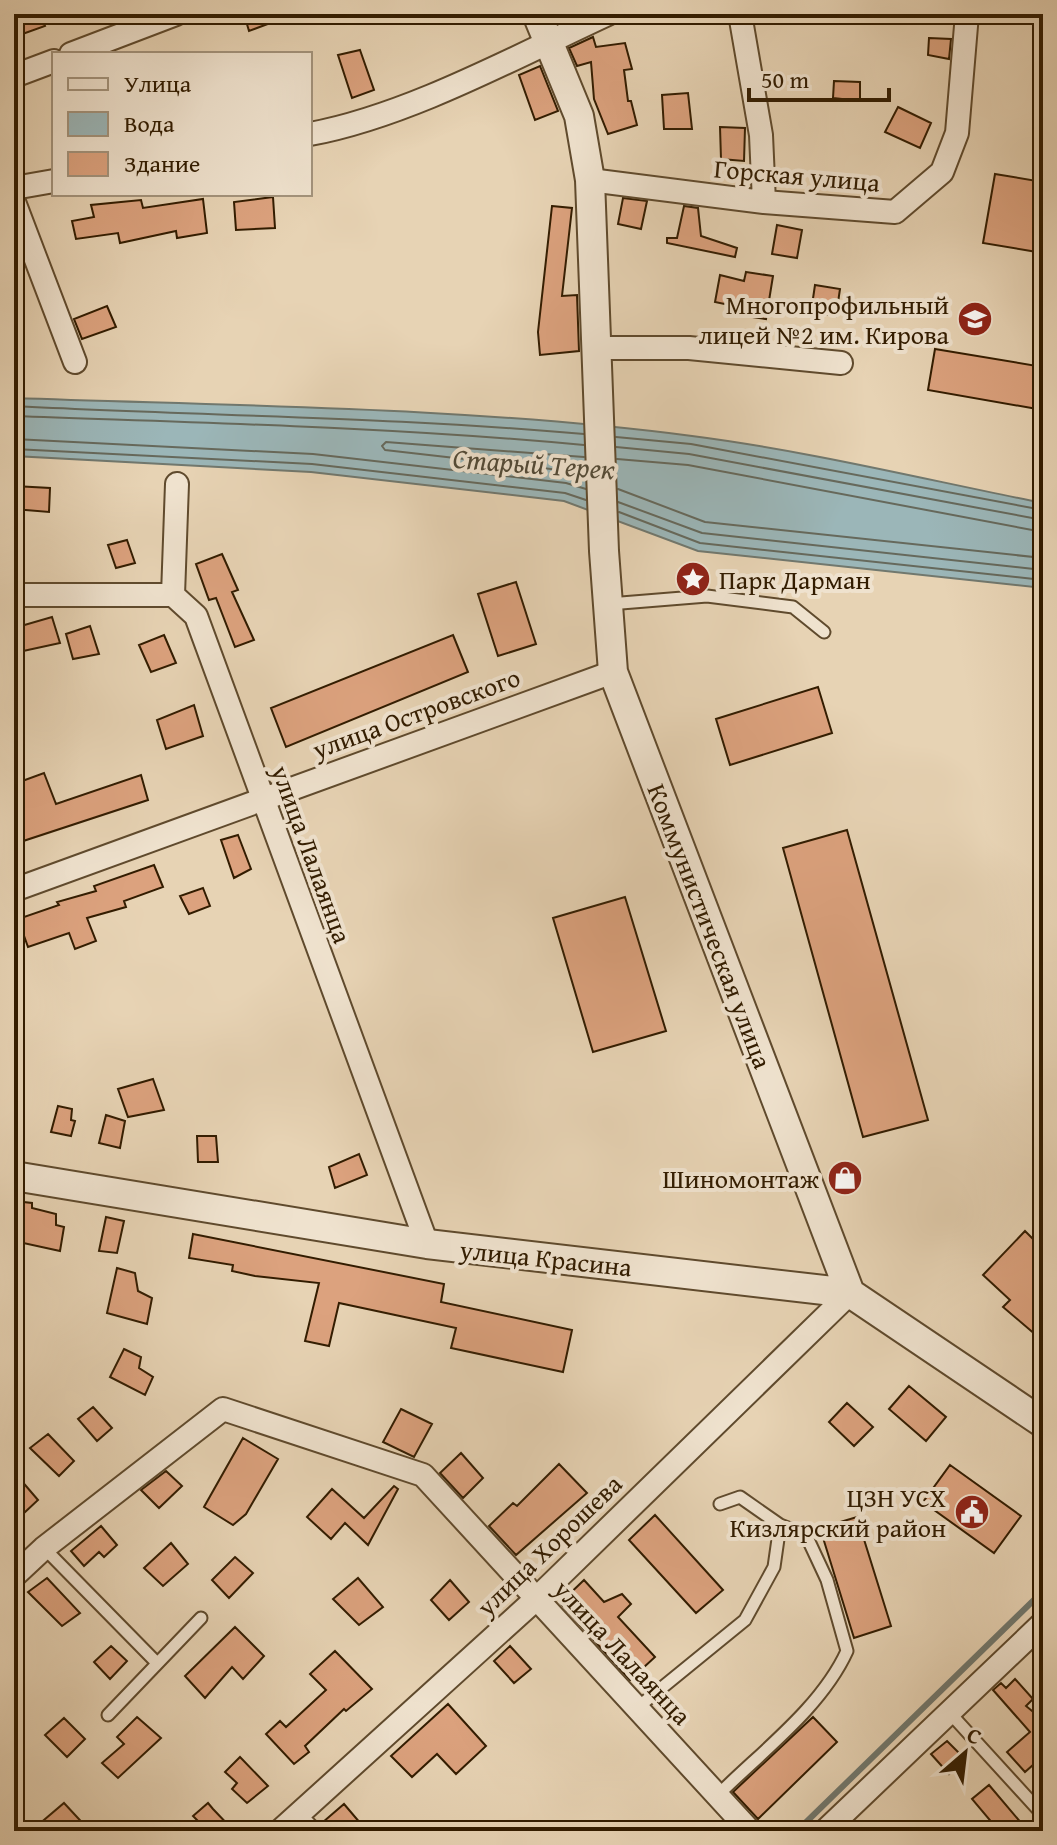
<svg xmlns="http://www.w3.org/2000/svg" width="1057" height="1845" viewBox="0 0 1057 1845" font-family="'Gentium Book Plus',serif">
  <rect width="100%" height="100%" fill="#e7d3b4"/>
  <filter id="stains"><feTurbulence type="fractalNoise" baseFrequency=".0025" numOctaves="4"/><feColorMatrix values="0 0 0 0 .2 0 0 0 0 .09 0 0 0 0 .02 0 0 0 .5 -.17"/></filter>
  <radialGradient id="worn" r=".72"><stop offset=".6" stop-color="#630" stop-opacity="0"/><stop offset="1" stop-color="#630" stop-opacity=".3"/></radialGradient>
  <path fill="#9bb6b8" stroke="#71786e" stroke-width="2" d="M14 398C239 406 468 407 692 436 809 451 927 480 1043 503V588L698 551 564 501 311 472 14 456Z"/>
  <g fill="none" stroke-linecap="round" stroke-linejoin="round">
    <path stroke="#66695c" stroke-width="2" d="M14 406C204 416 394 417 584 434
      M14 416C204 423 394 427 584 445
      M616 437 691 444 1043 510
      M14 439 313 454 566 483 586 489
      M616 447 689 454 1043 520
      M14 449 312 464 565 493 586 500
      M584 457 386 442 382 446 385 450 568 471 585 476
      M617 459 688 465 1043 532
      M618 489 705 522 1043 558
      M618 502 702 533 1043 570
      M619 512 700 543 1043 580"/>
    <path stroke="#71786e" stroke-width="6" d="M797 1831 1038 1596"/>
  </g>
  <path fill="#dca27e" stroke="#321c00" stroke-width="2" d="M14 14H40L45 26 14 37Z
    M244 14H289V16L249 31Z
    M593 37 596 47 625 43 632 69 624 70 628 101H631L637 125 608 134 594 99 591 62 577 66 569 48Z
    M929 38 951 39 949 59 928 55Z
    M360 50 374 90 352 98 338 55Z
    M540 66 558 111 535 120 519 75Z
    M834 81 860 82V101L833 98Z
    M688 93 692 129H664L662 95Z
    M898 107 931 123 920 148 885 132Z
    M720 127 745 128 744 161 721 159Z
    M995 174 1043 182V253L983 243Z
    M273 197 275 228 236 230 234 202Z
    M623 198 647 201 641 229 618 224Z
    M203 199 207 233 177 238 176 231 120 243 118 233 76 239 72 221 94 217 91 205 141 200 143 208Z
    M552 206 572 208 562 296 577 295 579 351 540 355 538 332Z
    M684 206 698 208 701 236 737 248 735 257 667 243V238H677Z
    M777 225 802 230 797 258 772 254Z
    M746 272 773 276 766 319 738 315 739 307 715 302 720 275 744 281Z
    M815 285 840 289 836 316 811 312Z
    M107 306 116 327 82 339 74 319Z
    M935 349 1043 367V410L928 390Z
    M14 486 50 488 49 512 14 509Z
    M127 540 135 563 116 568 108 545Z
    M222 554 238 590 232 592 254 640 235 647 216 598 209 600 196 564Z
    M516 582 536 644 498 656 478 594Z
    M52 617 60 643 14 653V628Z
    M90 626 99 654 73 659 66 634Z
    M164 635 176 663 151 672 139 645Z
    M453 635 468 672 286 747 271 708Z
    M818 687 832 733 730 765 716 719Z
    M194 705 203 736 166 749 157 720Z
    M44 773 56 804 141 775 148 800 14 844V784Z
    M847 830 928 1120 863 1137 783 848Z
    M238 835 251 869 234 878 221 840Z
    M154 865 163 887 124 901 126 907 87 918 96 941 75 949 69 933 28 947 18 919 59 905 57 902 96 891 94 886Z
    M203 888 210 906 189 914 180 896Z
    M625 897 666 1031 593 1052 553 918Z
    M153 1079 164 1110 128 1117 118 1089Z
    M58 1106 72 1109 71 1120 75 1121 71 1136 51 1132Z
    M106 1115 125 1121 120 1148 99 1143Z
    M197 1136H216L218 1162H198Z
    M359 1154 367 1175 335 1188 329 1167Z
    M14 1201 32 1203V1208L56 1214V1225L64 1227 60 1251 14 1241Z
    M106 1217 124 1221 117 1253 99 1251Z
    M1025 1231 1043 1249V1341L1003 1307 1010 1300 983 1275Z
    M193 1234 444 1284 441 1302 572 1330 563 1372 451 1348 456 1328 339 1303 329 1346 305 1341 319 1283 255 1276 232 1271 233 1265 189 1258Z
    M117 1268 135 1273 138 1291 152 1298 147 1324 107 1313Z
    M124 1349 141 1357 139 1368 153 1377 145 1395 110 1377Z
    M909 1386 946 1417 926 1441 889 1409Z
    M847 1403 873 1427 854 1446 829 1422Z
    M93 1407 112 1428 97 1441 78 1419Z
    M401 1409 432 1424 414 1457 383 1442Z
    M48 1434 74 1461 59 1476 30 1448Z
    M243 1438 278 1459 246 1514 233 1525 204 1507Z
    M461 1453 483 1478 463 1498 440 1473Z
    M559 1464 587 1493 516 1555 489 1526 513 1503 517 1506Z
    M950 1465 1021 1516 994 1553 923 1502Z
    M166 1471 182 1486 159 1508 141 1490Z
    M14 1472 38 1500 24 1513 14 1502Z
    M394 1486 398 1489 368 1545 345 1523 331 1539 307 1517 332 1489 364 1518Z
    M655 1515 723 1590 696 1613 629 1540Z
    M857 1517 891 1626 854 1638 820 1528Z
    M101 1526 117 1545 104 1557 99 1552 84 1566 71 1551Z
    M171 1543 188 1564 163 1586 144 1568Z
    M235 1557 253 1573 229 1598 212 1580Z
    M47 1578 80 1613 62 1626 28 1592Z
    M358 1578 383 1607 359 1625 333 1599Z
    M450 1580 469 1602 449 1620 431 1600Z
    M584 1580 604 1602 622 1594 631 1604 618 1617 655 1657 630 1680 560 1603Z
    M235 1627 264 1656 243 1679 232 1667 205 1698 185 1676Z
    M111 1646 127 1661 110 1679 94 1662Z
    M510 1646 531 1669 514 1683 494 1661Z
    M335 1651 372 1689 346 1711 344 1709 305 1746 309 1752 294 1764 266 1734 280 1721 286 1727 326 1690 310 1674Z
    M1015 1679 1033 1699 1026 1706 1043 1720V1756L1025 1772 1007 1752 1030 1732 993 1690 1001 1683 1006 1688Z
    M448 1704 486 1746 456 1774 437 1754 412 1777 391 1756Z
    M137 1717 161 1738 118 1778 102 1763 124 1744 117 1737Z
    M813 1717 837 1742 758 1819 733 1792Z
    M64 1718 85 1739 67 1757 45 1735Z
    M947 1741 965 1759 949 1774 931 1754Z
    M240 1757 268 1786 247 1803 232 1789 237 1783 225 1772Z
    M989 1785 1028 1831H999L972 1799Z
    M64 1803 90 1831H31Z
    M208 1803 213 1809 234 1831H208L193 1816Z
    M344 1804 367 1831H331L323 1822Z"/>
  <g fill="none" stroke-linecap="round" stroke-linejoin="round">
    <g stroke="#5f4a2d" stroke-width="15">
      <path id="service" d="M609 604 707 596 793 607 824 632
        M44 1548 157 1663
        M637 1708 745 1620 774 1567 780 1525
        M949 1712 1043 1815
        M108 1715 201 1618
        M717 1796C761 1752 821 1708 847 1651L827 1580 806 1535 780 1525 740 1497 720 1504
        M299 1813 317 1831"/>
    </g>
    <g stroke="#5f4a2d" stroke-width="26">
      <path id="minor" d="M740 14 761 135 764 202
        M71 54 176 14
        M14 76 54 61
        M310 134C408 116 517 56 608 14
        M590 180 764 202 895 212 942 172 957 133 967 14
        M14 188 54 181
        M14 202 75 362
        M596 348H689L841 363
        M177 484 173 595 196 616 427 1244
        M14 595H173
        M14 890 613 672
        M14 1576 44 1548 223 1409 423 1475 750 1831
        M280 1831 536 1599 850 1293
        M825 1831 1043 1623"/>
    </g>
    <g stroke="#5f4a2d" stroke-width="32">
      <path id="tertiary" d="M537 14 579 116 590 180 604 551 613 672 850 1293
        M14 1176 427 1244 850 1293 1043 1423"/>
    </g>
    <use href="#service" stroke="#efe2ce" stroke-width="11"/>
    <use href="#minor" stroke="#efe2ce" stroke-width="22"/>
    <use href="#tertiary" stroke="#efe2ce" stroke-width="28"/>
  </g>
  <defs>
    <g id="school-disc" transform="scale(1.8)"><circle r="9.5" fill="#8f2418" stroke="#efe2ce"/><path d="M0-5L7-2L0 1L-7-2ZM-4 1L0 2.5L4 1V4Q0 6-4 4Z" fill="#fff"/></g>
    <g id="sight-disc" transform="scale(1.8)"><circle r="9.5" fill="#8f2418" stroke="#efe2ce"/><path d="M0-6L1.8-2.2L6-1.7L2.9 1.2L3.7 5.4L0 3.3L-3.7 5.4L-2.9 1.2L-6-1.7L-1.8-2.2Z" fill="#fff"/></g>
    <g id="shop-disc" transform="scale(1.8)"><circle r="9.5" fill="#8f2418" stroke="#efe2ce"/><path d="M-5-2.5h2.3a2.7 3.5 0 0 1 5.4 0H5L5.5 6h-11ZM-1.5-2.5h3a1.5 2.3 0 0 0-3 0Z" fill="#fff"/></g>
    <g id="civic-disc" transform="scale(1.8)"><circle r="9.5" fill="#8f2418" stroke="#efe2ce"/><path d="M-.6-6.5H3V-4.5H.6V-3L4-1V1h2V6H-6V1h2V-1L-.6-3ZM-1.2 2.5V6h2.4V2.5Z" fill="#fff"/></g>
  </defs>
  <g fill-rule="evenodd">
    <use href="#school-disc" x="975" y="319"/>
    <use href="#sight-disc" x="693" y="579"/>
    <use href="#shop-disc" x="845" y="1178"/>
    <use href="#civic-disc" x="972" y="1512"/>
  </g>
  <g text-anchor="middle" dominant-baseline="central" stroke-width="8" stroke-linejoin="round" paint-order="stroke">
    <g font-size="26" fill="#321c00" stroke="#efe2ce">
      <text transform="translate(797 175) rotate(5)">Горская улица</text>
      <text transform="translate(416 713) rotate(-20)">улица Островского</text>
      <text transform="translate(312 854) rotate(70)">улица Лалаянца</text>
      <text transform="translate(710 926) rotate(69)">Коммунистическая улица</text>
      <text transform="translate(546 1258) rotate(6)">улица Красина</text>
      <text transform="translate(549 1545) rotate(-44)">улица Хорошева</text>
      <text transform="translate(623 1652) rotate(47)">улица Лалаянца</text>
    </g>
    <g font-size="26" fill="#321c00" stroke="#efe2ce" text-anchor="end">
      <text x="949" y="304">Многопрофильный<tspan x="949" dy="30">лицей №2 им. Кирова</tspan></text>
      <text x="719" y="579" text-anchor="start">Парк Дарман</text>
      <text x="819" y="1178">Шиномонтаж</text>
      <text x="946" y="1497">ЦЗН УСХ<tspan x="946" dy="30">Кизлярский район</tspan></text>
    </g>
    <g font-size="28" font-style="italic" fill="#524a37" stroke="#efe2ce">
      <text transform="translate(534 463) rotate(4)">Старый Терек</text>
    </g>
  </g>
  <rect width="1057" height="1845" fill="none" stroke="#e7d3b4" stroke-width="48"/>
  <rect x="16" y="16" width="1025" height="1813" fill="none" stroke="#321c00" stroke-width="4"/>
  <rect x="24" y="24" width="1009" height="1797" fill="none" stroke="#321c00" stroke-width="2"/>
  <rect x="52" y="52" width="260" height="144" fill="#efe2ce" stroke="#a3937c" stroke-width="2"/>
  <rect x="68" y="78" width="40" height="12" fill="#efe2ce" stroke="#a3937c" stroke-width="2"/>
  <text x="124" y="92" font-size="24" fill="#321c00">Улица</text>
  <rect x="68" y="112" width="40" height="24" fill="#9bb6b8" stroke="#a3937c" stroke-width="2"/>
  <text x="124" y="132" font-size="24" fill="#321c00">Вода</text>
  <rect x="68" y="152" width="40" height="24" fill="#dca27e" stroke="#a3937c" stroke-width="2"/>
  <text x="124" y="172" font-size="24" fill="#321c00">Здание</text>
  <g transform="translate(965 1753) rotate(28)" stroke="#efe2ce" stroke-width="6" paint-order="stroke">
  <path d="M0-6L14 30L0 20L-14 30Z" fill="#321c00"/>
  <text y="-12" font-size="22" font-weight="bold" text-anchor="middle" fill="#321c00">С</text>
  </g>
  <path d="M749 88v12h140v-12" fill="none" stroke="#321c00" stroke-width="4"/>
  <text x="761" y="88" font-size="24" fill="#321c00" stroke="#efe2ce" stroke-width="6" paint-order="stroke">50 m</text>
  <rect width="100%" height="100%" filter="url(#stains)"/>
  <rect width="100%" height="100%" fill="url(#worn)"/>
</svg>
